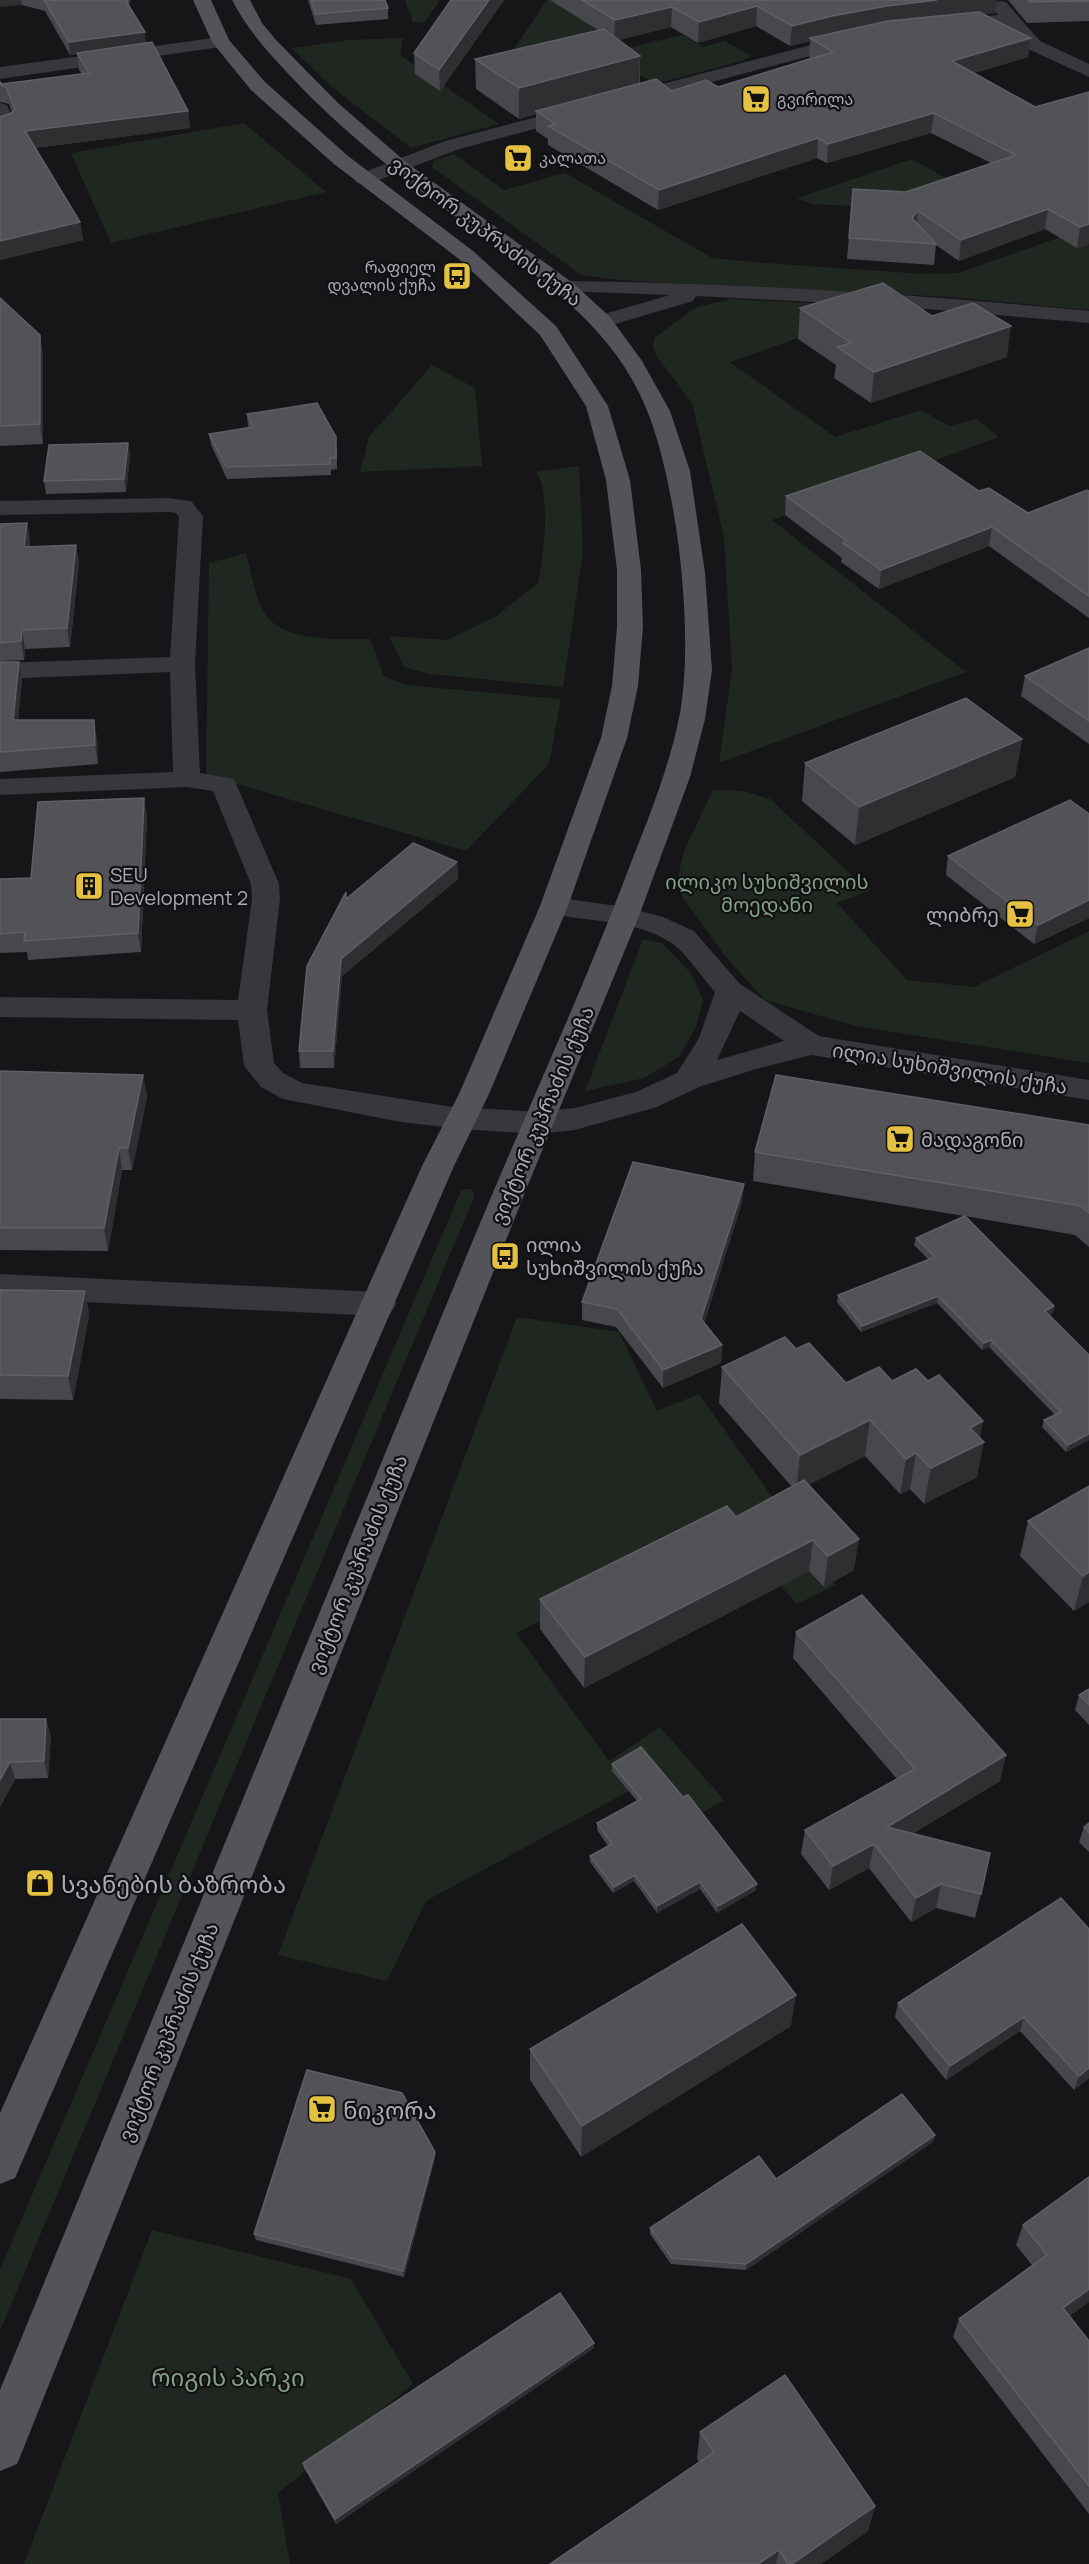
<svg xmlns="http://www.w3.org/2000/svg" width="1089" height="2564" viewBox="0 0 1089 2564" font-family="Manrope,'Noto Sans Georgian',sans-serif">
  <rect width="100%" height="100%" fill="#161517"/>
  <path fill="#202721" d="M405 0H440L425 22H413Z
    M547 0H565L659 19 530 61 513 50Z
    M683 35 703 47 725 41 751 56 742 61 655 84 605 53Z
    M403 38 400 55 499 124 411 148 332 87 292 48 349 40Z
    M244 123 326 192 111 243 71 153Z
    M454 154 504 190 565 173 712 258 752 262 924 274 958 273 1089 227V310L949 297 620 280 581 275 432 167 434 160Z
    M912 159 963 188 902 209 812 204 797 198Z
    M731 299 888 307 730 362 835 437 921 410 949 426 977 419 999 437 772 520 966 672 719 763 732 669 724 537 692 403 656 355 653 345 655 337 697 307Z
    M432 365 475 388 482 466 360 472 369 437Z
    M579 466 583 552 563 687 429 674 404 667 389 636 447 640 495 617 538 583C543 557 552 495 536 472Z
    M246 553C251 572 255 594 263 611 280 643 340 639 370 639L384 676 406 685 561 699 549 764 466 851 206 775 209 563Z
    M713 790 744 791 770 799 869 891 837 903 907 980 974 987 1089 931V1063L855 1026 765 1000 725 956 681 895 678 877 684 851Z
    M643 939 662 943 691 973 703 1000 696 1027 679 1057 644 1078 585 1091Z
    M467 1189H472L474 1197 0 2331V2270L461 1191Z
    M517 1317 619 1332 657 1411 699 1394 835 1585 797 1604 727 1526 516 1633 609 1761 660 1727 724 1800 687 1821 655 1777 426 1901 387 1981 278 1955Z
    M152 2230 351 2279 413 2384 278 2493 290 2564H24Z"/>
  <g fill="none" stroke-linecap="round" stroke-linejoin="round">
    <path fill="#37373c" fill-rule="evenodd" d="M1000 1 1006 2 1040 41 1089 64V77L1028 49 1007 25 952 30 946 29 943 25 946 21 952 20 998 15 991 6 994 2Z
      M853 34 859 35 862 39 859 43 459 149 371 183H357L354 179 357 175 445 141Z
      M221 37 227 38 230 42 227 46 0 79V67Z
      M0 103 7 105 16 125 13 129 0 134Z
      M168 498 191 501 203 516 195 664 200 773 234 779 279 884 280 899 267 1010 274 1063 283 1073 302 1083 472 1110 477 1118 472 1126 461 1129 401 1122 283 1099 261 1087 244 1066 238 1020 0 1017V997L238 1000 252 899 251 884 213 791 187 787 0 795V779L173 772 170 672 0 679V663L170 657 179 517 176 513 168 512 0 515V501Z
      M0 1274 379 1292 391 1295 396 1304 391 1313 379 1316 0 1298Z"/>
    <path fill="#37373c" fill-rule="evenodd" d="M566 281C741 283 915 294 1089 311V323L893 306 696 296 693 301 602 328 594 327 591 322 594 317 670 295 559 291 556 287 559 283Z
      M554 897 625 907 663 917 694 931 740 984 819 1036 1089 1080V1100L811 1055 756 1069 699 1087 657 1107 575 1130 538 1134 461 1129 450 1126 445 1118 450 1110 461 1107 538 1112 575 1108 636 1092 677 1073 699 1038 715 992C703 979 687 954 673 944 635 918 586 923 544 912L540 906 544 900ZM740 1011 784 1041 717 1060Z"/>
    <path fill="#53545a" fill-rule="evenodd" d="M193 0H211L229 40 265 82 348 156 473 251 556 326 608 406 630 480 641 570 643 627 638 686 627 738 568 906 489 1094 454 1166 15 2178 0 2184V2113L422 1166 459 1094 540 906 601 738 612 686 617 627V570L606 480 586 406 540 335 459 259 334 164 251 90 212 42Z
      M232 0H250L262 23 276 40 338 103 407 163 573 283 610 317 642 361 670 411 690 471 705 573 712 670 705 719 690 777 639 916 530 1180 24 2447 17 2464 0 2471V2390C157 2008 314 1626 471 1245 521 1123 577 1004 624 881 645 826 669 771 680 713 694 633 678 495 650 418 619 332 548 284 477 232 414 187 353 141 299 85 273 58 249 33 232 0Z"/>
  </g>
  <path fill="#47474c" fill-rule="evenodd" d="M0 0H130L129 6 146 43 188 111 190 128 35 148 80 222 83 240 0 260V117L11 113 12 112 9 104 0 102V82L2 84 82 74 79 70 77 54 70 55 45 11 22 5Z
    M308 0H385L388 8V19L316 25Z
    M451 0H504L440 91 415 74 414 53Z
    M550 0H997L995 13 984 14 1028 57 974 73 1035 107 1089 92V244L1077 248 1045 229 959 261 936 245 934 265 847 259 853 189 906 192 991 163 931 133 827 163 817 158 658 210 548 145V139L536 131V114L519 119 476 89 475 59 598 30ZM756 26 790 46 810 41 809 57 810 58 718 87 672 91 640 84V56L618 40 671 27 698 43Z
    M1008 0H1089V21L1027 23Z
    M0 298 43 354V444L0 446Z
    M800 308 932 316 1007 357 871 403 834 378 836 365 798 339Z
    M247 414 337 448V469L331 470V475L227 479 211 445 209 434 249 428 248 426Z
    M128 443 130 456 126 492 46 494 44 481Z
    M979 491 1028 513 1089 491V618L989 546 879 589 841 562 842 558 785 515 786 496Z
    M27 523 30 541V547L76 545 79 563 70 647 25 649 24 660 0 661V524Z
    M1089 648V744L1021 696 1025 676Z
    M0 662H19L22 680 18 720 97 738 98 764 0 772Z
    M1022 739 1015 777 855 845 802 801 805 763Z
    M144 798 147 817 141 952 28 960 27 952 0 953V879L31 878Z
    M1089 814V918L1034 944 946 875 948 856Z
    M457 862 458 879 342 976 334 1068H300L299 1051 346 898Z
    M0 1071 143 1075 147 1097 132 1170H122L108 1251 0 1250Z
    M1089 1125V1247L1075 1235 965 1216 1054 1306 1053 1313 1049 1315 1089 1355V1440L1066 1452 1042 1427 1044 1420 1055 1415 989 1347 982 1350 937 1303 861 1332 837 1302 838 1295 929 1260 914 1245 916 1238 964 1216 753 1181 755 1152Z
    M744 1184 742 1202 704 1323 722 1345 721 1363 663 1388 616 1327 582 1320V1302Z
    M0 1290 85 1291 89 1315 73 1400 0 1399Z
    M796 1349 846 1383 892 1381 980 1438 977 1477 924 1504 910 1489 900 1494 865 1456 808 1485 854 1570 824 1587 809 1571 584 1688 540 1629V1599L736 1517 792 1487 719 1403 722 1367Z
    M1089 1486V1602L1074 1611 1020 1556 1028 1521Z
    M796 1632 1000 1781 912 1834 981 1894 975 1918 936 1908 911 1922 869 1868 829 1890 801 1854 805 1830 897 1779 793 1658Z
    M1089 1689V1725L1075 1710 1079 1695Z
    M0 1719 51 1736 48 1778 15 1779 0 1807Z
    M612 1764 756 1890 717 1913 700 1889 657 1913 634 1881 613 1893 590 1862V1856L608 1846 597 1830V1823L637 1801 612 1771Z
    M1089 1823V1852L1079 1842 1084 1827Z
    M1061 1898 1089 2078 1074 2090 1020 2031 946 2080 895 2017 898 2003Z
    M791 2026 581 2157 530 2080V2049Z
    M934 2141 746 2270 671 2264 650 2234V2228L776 2179Z
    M435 2158 404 2277 256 2240 254 2234Z
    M1089 2177 1069 2317 1089 2341V2514L953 2337 959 2319 1032 2265 1016 2245 1023 2225Z
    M594 2343V2348L336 2524 304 2468 303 2463Z
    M700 2432 875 2506 868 2531 821 2564H550L699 2462 697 2458Z"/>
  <path fill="#2f2f32" d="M0 0H21L22 5 0 7Z
    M489 0H504L440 91 439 70Z
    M937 0H997L995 13 886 26 810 38V41L790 46 792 26 832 16 887 6Z
    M757 6 756 26 698 43 699 22Z
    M672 7 671 27 614 41 615 20Z
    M145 32 146 45 70 55 69 42Z
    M1031 38 1028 57 950 80 952 61Z
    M640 56 639 87 536 111V114L519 119V88Z
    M188 111 190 128 27 149 25 131Z
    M934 113 931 133 827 163 828 144Z
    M818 138 817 158 658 210 659 190Z
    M1048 209 1045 229 959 261 961 240Z
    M918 211 916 232 912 218Z
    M80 222 83 240 0 260V241Z
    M1089 224V244L1077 248 1080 227Z
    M1011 326 1007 357 871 403 874 372Z
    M40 335 43 354V444L40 424Z
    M128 443 130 456 126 492 124 479Z
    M27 523 30 541 28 565 24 547Z
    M992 527 989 546 879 589 881 570Z
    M76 545 79 563 70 647 67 628Z
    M22 630 25 649 24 660 21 641Z
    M19 662 22 680 16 739 13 720Z
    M94 720 97 738 98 764 95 745Z
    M1022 739 1015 777 855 845 859 807Z
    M144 798 147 817 141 952 138 933Z
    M457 862 458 879 342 976 334 1068 333 1051 341 959Z
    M1089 900V918L1034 944 1038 925Z
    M143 1075 147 1097 132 1170 128 1148Z
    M119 1148 122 1170 108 1251 104 1228Z
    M744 1184 742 1202 700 1337 701 1319Z
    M85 1291 89 1315 73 1400 68 1376Z
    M938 1296 937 1303 861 1332 862 1326Z
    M1054 1306 1053 1313 1043 1318 1045 1311Z
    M991 1340 989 1347 982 1350 984 1343Z
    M722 1345 721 1363 663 1388V1370Z
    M870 1420 865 1456 796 1491 800 1455Z
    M983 1421 979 1444 984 1442 977 1477 924 1504 931 1468 970 1428Z
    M1089 1434V1440L1066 1452 1068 1445Z
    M916 1453 910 1489 900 1494 906 1459Z
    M859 1539 854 1570 824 1587 828 1556Z
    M813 1540 809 1571 584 1688 585 1657Z
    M1089 1572V1602L1074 1611 1083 1576Z
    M46 1719 51 1736 48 1778 44 1761Z
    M1006 1755 1000 1781 882 1852 887 1827Z
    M10 1762 15 1779 0 1807V1780Z
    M874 1844 869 1868 829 1890 833 1866Z
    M635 1875 634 1881 613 1893 614 1887Z
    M700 1882V1889L657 1913V1906Z
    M757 1884 756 1890 717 1913 718 1906Z
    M941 1884 936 1908 911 1922 916 1898Z
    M796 1995 791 2026 581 2157 582 2126Z
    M1024 2017 1020 2031 946 2080 950 2066Z
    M1089 2068V2078L1074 2090 1079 2076Z
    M935 2135 934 2141 746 2270V2264Z
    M435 2152V2158L404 2277 403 2271Z
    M1089 2289V2302L1055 2327 1063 2308Z
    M594 2343V2348L336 2524 335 2519Z
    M875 2506 868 2531 821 2564H792Z
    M779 2550 776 2564H758Z"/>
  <path fill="#525257" stroke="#5f6066" stroke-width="1.5" d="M44 0H127V3L145 32 69 42Z
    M311 0H385L388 8 316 14Z
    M451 0H489L439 70 414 53Z
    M582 0H937L887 6 832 16 792 26 757 6 699 22 672 7 615 20Z
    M1028 0H1089V1L1030 2Z
    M979 12 1031 38 952 61 1035 107 1089 92V224L1080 227 1048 209 961 240 918 211 912 218 936 244 849 238 853 189 906 192 1016 155 934 113 828 144 818 138 659 190 548 126 555 124 536 111 656 79 672 91 706 80 718 87 833 52 810 38 888 21Z
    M604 29 640 56 519 88 475 59Z
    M152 42 188 111 25 131 80 222 0 241V117L11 113 15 109 6 87 0 85V82L2 84 89 73 77 53Z
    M883 283 932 316 973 303 1011 326 874 372 837 347 851 343 800 308Z
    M0 298 40 335V424L0 426Z
    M317 403 336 437V458H330V464L226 467 209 434 253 427 247 414Z
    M128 443 124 479 44 481 49 445Z
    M920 451 979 491 989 488 1028 513 1087 490 1089 491V596L992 527 881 570 843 543 847 541 786 496Z
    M27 523 24 547 76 545 67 628 22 630 21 641 0 643V524Z
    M1089 648V721L1025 676Z
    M0 662H19L13 720H94L95 745 0 752Z
    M966 698 1022 739 859 807 805 763Z
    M144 798 138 933 24 941 25 932 0 934V879L31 878 38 802Z
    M1070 800 1089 814V900L1038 925 948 856Z
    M413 843 457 862 341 959 333 1051H299L307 966 346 892V899Z
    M0 1071 143 1075 128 1148H119L104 1228H0Z
    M776 1075 1089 1125V1213L1081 1206 755 1152Z
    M633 1162 744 1184 701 1319 722 1345 663 1370 617 1309 582 1302Z
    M965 1216 1054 1306 1045 1311 1089 1355V1434L1068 1445 1044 1420 1061 1412 991 1340 984 1343 938 1296 862 1326 838 1295 935 1257 916 1238Z
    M0 1290 85 1291 68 1376 0 1375Z
    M785 1337 796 1349 809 1343 846 1383 879 1367 892 1381 916 1369 928 1381 939 1375 983 1421 970 1428 984 1442 931 1468 916 1453 906 1459 870 1420 800 1455 722 1367Z
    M804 1480 859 1539 828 1556 813 1540 585 1657 540 1599 727 1506 736 1517Z
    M1089 1486V1572L1083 1576 1028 1521Z
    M862 1595 1006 1755 887 1827 990 1853 981 1894 941 1884 916 1898 874 1844 833 1866 805 1830 915 1769 796 1632Z
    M1089 1689V1705L1079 1695Z
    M0 1719H46L44 1761 10 1762 0 1780Z
    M641 1747 683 1797 688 1795 757 1884 718 1906 700 1882 657 1906 635 1875 614 1887 590 1856 612 1844 597 1823 641 1799 612 1764Z
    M1089 1823V1833L1084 1827Z
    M1061 1898 1089 1929V2068L1079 2076 1024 2017 950 2066 898 2003Z
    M742 1924 796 1995 582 2126 530 2049Z
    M307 2070 402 2093 435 2152 403 2271 254 2234Z
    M902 2094 935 2135 746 2264 672 2258 650 2228 759 2156 776 2179Z
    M1089 2177V2289L1063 2308 1089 2341V2486L959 2319 1047 2255 1023 2225Z
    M560 2293 594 2343 335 2519 303 2463Z
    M785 2375 875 2506 792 2564H788L779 2550 758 2564H550L714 2452 700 2432Z"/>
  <defs>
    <g id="supermarket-square" transform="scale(1.5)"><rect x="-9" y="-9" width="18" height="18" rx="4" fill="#e4c140" stroke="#111012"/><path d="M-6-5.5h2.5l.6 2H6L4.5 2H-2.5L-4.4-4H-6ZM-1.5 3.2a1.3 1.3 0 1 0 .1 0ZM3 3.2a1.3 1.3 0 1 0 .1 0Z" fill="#111"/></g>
    <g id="bus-square" transform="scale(1.5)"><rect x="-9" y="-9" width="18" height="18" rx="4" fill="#e4c140" stroke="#111012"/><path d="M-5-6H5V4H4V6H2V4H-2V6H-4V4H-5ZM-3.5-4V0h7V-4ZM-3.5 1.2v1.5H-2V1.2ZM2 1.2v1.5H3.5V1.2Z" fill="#111"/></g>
    <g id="building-square" transform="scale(1.5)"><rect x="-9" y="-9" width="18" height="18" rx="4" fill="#e4c140" stroke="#111012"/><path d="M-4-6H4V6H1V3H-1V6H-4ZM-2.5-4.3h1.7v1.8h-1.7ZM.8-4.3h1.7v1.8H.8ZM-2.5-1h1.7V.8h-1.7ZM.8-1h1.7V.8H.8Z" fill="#111"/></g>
    <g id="shop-square" transform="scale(1.5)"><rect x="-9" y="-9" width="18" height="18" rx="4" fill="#e4c140" stroke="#111012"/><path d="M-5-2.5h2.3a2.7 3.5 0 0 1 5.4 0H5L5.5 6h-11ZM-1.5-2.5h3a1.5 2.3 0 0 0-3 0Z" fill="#111"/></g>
  </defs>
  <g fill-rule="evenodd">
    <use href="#supermarket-square" x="756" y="99"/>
    <use href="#supermarket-square" x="518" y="158"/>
    <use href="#bus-square" x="457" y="276"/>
    <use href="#building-square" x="89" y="886"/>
    <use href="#supermarket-square" x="1020" y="914"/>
    <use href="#supermarket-square" x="900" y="1139"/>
    <use href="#bus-square" x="505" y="1256"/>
    <use href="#shop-square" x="40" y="1883"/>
    <use href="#supermarket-square" x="322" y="2109"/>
  </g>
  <g text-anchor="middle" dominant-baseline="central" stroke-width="4.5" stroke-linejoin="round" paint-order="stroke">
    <g font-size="16" fill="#a8abb6" stroke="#111012" text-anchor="start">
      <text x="777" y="99">გვირილა</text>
      <text x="539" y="158">კალათა</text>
      <text x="436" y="267" text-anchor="end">რაფიელ<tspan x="436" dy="18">დვალის ქუჩა</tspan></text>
    </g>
    <g font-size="20" fill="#a8abb6" stroke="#111012">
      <text transform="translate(486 231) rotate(37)">ვიქტორ კუპრაძის ქუჩა</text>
      <text transform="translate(950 1068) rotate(9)">ილია სუხიშვილის ქუჩა</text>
      <text transform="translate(542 1115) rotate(-67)">ვიქტორ კუპრაძის ქუჩა</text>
      <text transform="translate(357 1564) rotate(-68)">ვიქტორ კუპრაძის ქუჩა</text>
      <text transform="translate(168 2032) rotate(-68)">ვიქტორ კუპრაძის ქუჩა</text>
    </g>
    <g font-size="20" fill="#a8abb6" stroke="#111012" text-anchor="start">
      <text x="110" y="874">SEU<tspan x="110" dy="23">Development 2</tspan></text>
      <text x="999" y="914" text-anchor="end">ლიბრე</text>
      <text x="921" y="1139">მადაგონი</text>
      <text x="526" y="1244">ილია<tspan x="526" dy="23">სუხიშვილის ქუჩა</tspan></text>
    </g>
    <g font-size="20" fill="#81a086" stroke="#111012">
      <text x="767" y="881">ილიკო სუხიშვილის<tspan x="767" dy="23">მოედანი</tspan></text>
    </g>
    <g font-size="24" fill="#a8abb6" stroke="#111012" text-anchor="start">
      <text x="61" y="1883">სვანების ბაზრობა</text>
      <text x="343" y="2109">ნიკორა</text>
    </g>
    <g font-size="24" fill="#81a086" stroke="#111012">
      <text x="228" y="2376">რიგის პარკი</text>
    </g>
  </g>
</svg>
